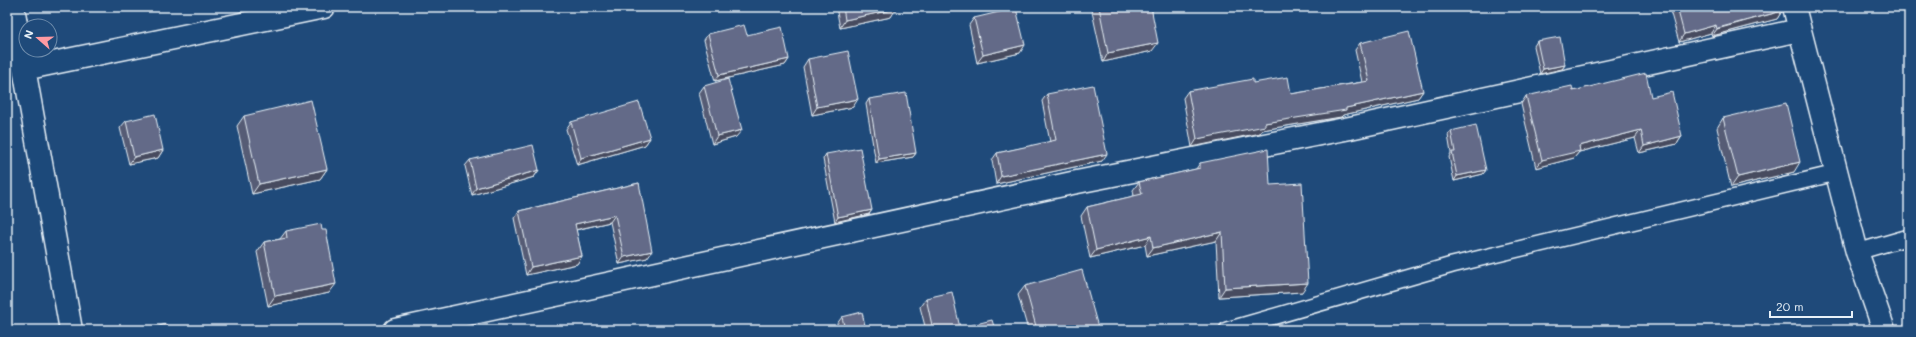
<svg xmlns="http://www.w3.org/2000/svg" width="1916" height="337" viewBox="0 0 1916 337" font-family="Mali,sans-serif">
  <rect width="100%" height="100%" fill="#1f4a7a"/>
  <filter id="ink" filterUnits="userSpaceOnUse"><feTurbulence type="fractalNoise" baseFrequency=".025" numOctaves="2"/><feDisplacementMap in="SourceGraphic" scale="8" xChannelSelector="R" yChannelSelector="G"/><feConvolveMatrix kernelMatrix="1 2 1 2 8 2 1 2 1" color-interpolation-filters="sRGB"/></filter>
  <g filter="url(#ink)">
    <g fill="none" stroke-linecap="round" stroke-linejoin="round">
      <g stroke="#e8f1f8" stroke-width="18">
        <path id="service" d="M1857 252 1909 237
          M1227 330 1452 265 1836 173"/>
      </g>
      <g stroke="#e8f1f8" stroke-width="25">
        <path id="minor" d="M13 7 71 330
          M1794 7 1857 252 1884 330
          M24 69 324 7
          M395 330 1072 183 1350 128 1799 30"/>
      </g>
      <use href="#service" stroke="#1f4a7a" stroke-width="15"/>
      <use href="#minor" stroke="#1f4a7a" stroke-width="22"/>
    </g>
    <path fill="#565c75" stroke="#e8f1f8" d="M836 7H895L891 17 840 28Z
      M1091 7H1162L1152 10V51L1103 62Z
      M1669 7H1781L1782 11 1777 19 1712 36 1711 33 1679 42Z
      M974 18 1020 53 977 63 969 25Z
      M708 34 747 35 789 59 785 65 715 81 704 40Z
      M1537 41 1565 65 1562 69 1540 74 1534 46Z
      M1360 43 1423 91 1418 98 1343 115 1341 117 1262 130 1260 133 1192 147 1183 98 1188 91 1253 83 1291 94 1362 82 1355 50Z
      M808 59 853 107 812 115 803 67Z
      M704 86 736 137 712 144 699 93Z
      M1573 91 1651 97 1682 136 1677 144 1639 153 1635 138 1579 152 1574 158 1536 168 1521 104 1526 96Z
      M1047 94 1102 161 996 184 992 160 997 153 1050 142 1042 101Z
      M869 99 916 153 913 157 876 163 866 104Z
      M244 116 327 169 320 179 252 194 237 126Z
      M1723 118 1794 172 1731 187 1717 128Z
      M126 121 163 150 158 158 129 164 120 128Z
      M571 122 650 138 645 145 577 165 566 129Z
      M1451 131 1486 170 1483 174 1454 181 1449 157 1451 153 1448 135Z
      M826 154 872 210 869 214 835 222 823 159Z
      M470 160 539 170 534 177 472 195 465 166Z
      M1200 163 1270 185 1302 292 1219 297 1216 241 1147 256 1145 245 1090 258 1081 216 1087 207 1134 196 1133 190 1139 182 1196 169Z
      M639 183 647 258 619 264 610 222 576 230 582 256 577 264 526 275 514 218 519 211Z
      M286 231 329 293 268 306 257 252 264 242 280 239Z
      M1025 286 1096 330H1028L1018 295Z
      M926 298 960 328 995 330H926L920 307Z
      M842 317 866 330H838L836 325Z"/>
    <path fill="#464b5f" stroke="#e8f1f8" d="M1147 7H1162L1144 11Z
      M896 9 891 17 840 28 845 20Z
      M1782 11 1777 19 1712 36 1717 29Z
      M1716 25 1711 33 1679 42 1684 34Z
      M1158 43 1152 51 1103 62 1108 53Z
      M1025 45 1020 53 977 63 983 55Z
      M789 59 785 65 715 81 719 75Z
      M1565 65 1562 69 1540 74 1543 69Z
      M1423 91 1418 98 1343 115 1341 117 1262 130 1260 133 1192 147 1197 139 1265 123 1346 108Z
      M858 99 853 107 812 115 817 107Z
      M742 130 736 137 712 144 717 136Z
      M1641 130 1635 138 1579 152 1574 158 1536 168 1542 160 1579 146Z
      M1682 136 1677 144 1639 153 1644 146Z
      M650 138 645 145 577 165 581 158Z
      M163 150 158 158 129 164 134 157Z
      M916 153 913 157 876 163 879 159Z
      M1107 154 1102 161 996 184 1001 176Z
      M1800 162 1794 172 1731 187 1738 177Z
      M327 169 320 179 252 194 259 184Z
      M539 170 534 177 472 195 476 188Z
      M1486 170 1483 174 1454 181 1457 176Z
      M872 210 869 214 835 222 838 217Z
      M615 215 610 222 570 231 575 224Z
      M1222 232 1216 241 1147 256 1153 248Z
      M1151 236 1145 245 1090 258 1096 250Z
      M652 251 647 258 619 264 624 257Z
      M582 256 577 264 526 275 531 267Z
      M1308 283 1302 292 1219 297 1225 288Z
      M336 284 329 293 268 306 275 296Z
      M1098 327 1096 330H1087Z"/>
    <path fill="#646b88" stroke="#e8f1f8" d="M843 7H895L896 9 845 20Z
      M1099 7H1151L1158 43 1108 53Z
      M1677 7H1781L1782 11 1718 28 1717 29 1716 25 1684 34Z
      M1016 8 1025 45 983 55 974 18Z
      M744 25 747 35 782 27 789 59 719 75 708 34Z
      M1409 31 1423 91 1346 108V110L1265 123V126L1197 139 1188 91 1253 79V83L1288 77 1291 94 1369 81 1360 43Z
      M1560 37 1565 65 1543 69 1537 41Z
      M848 51 858 99 817 107 808 59Z
      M1646 73 1651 97 1672 92 1682 136 1644 146 1641 130 1579 146 1580 151 1542 160 1526 96 1572 86 1573 91Z
      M728 79 742 130 717 136 704 86Z
      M1093 85 1107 154 1001 176 997 153 1056 140 1047 94Z
      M906 93 916 153 879 159 869 99Z
      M311 100 327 169 259 184 244 116Z
      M639 102 650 138 581 158 571 122Z
      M1786 103 1800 162 1738 177 1723 118Z
      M155 114 163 150 134 157 126 121Z
      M1476 125 1486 170 1457 176 1452 152H1455L1451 131Z
      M533 145 539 170 476 188 470 160Z
      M860 148 872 210 838 217 826 154Z
      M1268 149 1270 185 1302 183 1308 283 1225 288 1222 232 1153 248 1151 236 1096 250 1087 207 1142 194 1139 182 1200 168V163Z
      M639 183 652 251 624 257 615 215 575 224 582 256 531 267 519 211Z
      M321 224 322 230H326L336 284 275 296 264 242 287 238 286 231Z
      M1082 270 1098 327 1087 330H1037L1025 286Z
      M952 292 960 328 992 320 995 330H933L926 298Z
      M862 312 866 330H845L842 317Z
      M166 324 168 330H146Z"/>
  </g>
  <rect width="1916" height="337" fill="none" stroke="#1f4a7a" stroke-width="24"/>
  <rect x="12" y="12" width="1892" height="313" fill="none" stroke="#e8f1f8" stroke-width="1.5" filter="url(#ink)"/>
  <g transform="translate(38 38) rotate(290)"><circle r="19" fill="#1f4a7a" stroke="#6f8dac"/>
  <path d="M0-3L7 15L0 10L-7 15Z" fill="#ff9aa2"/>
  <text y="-6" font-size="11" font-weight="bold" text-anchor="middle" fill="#e8f1f8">N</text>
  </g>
  <path d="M1770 311v6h82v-6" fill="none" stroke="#e8f1f8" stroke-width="2"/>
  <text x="1776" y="311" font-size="12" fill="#e8f1f8" stroke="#1f4a7a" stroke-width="3" paint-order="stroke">20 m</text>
</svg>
